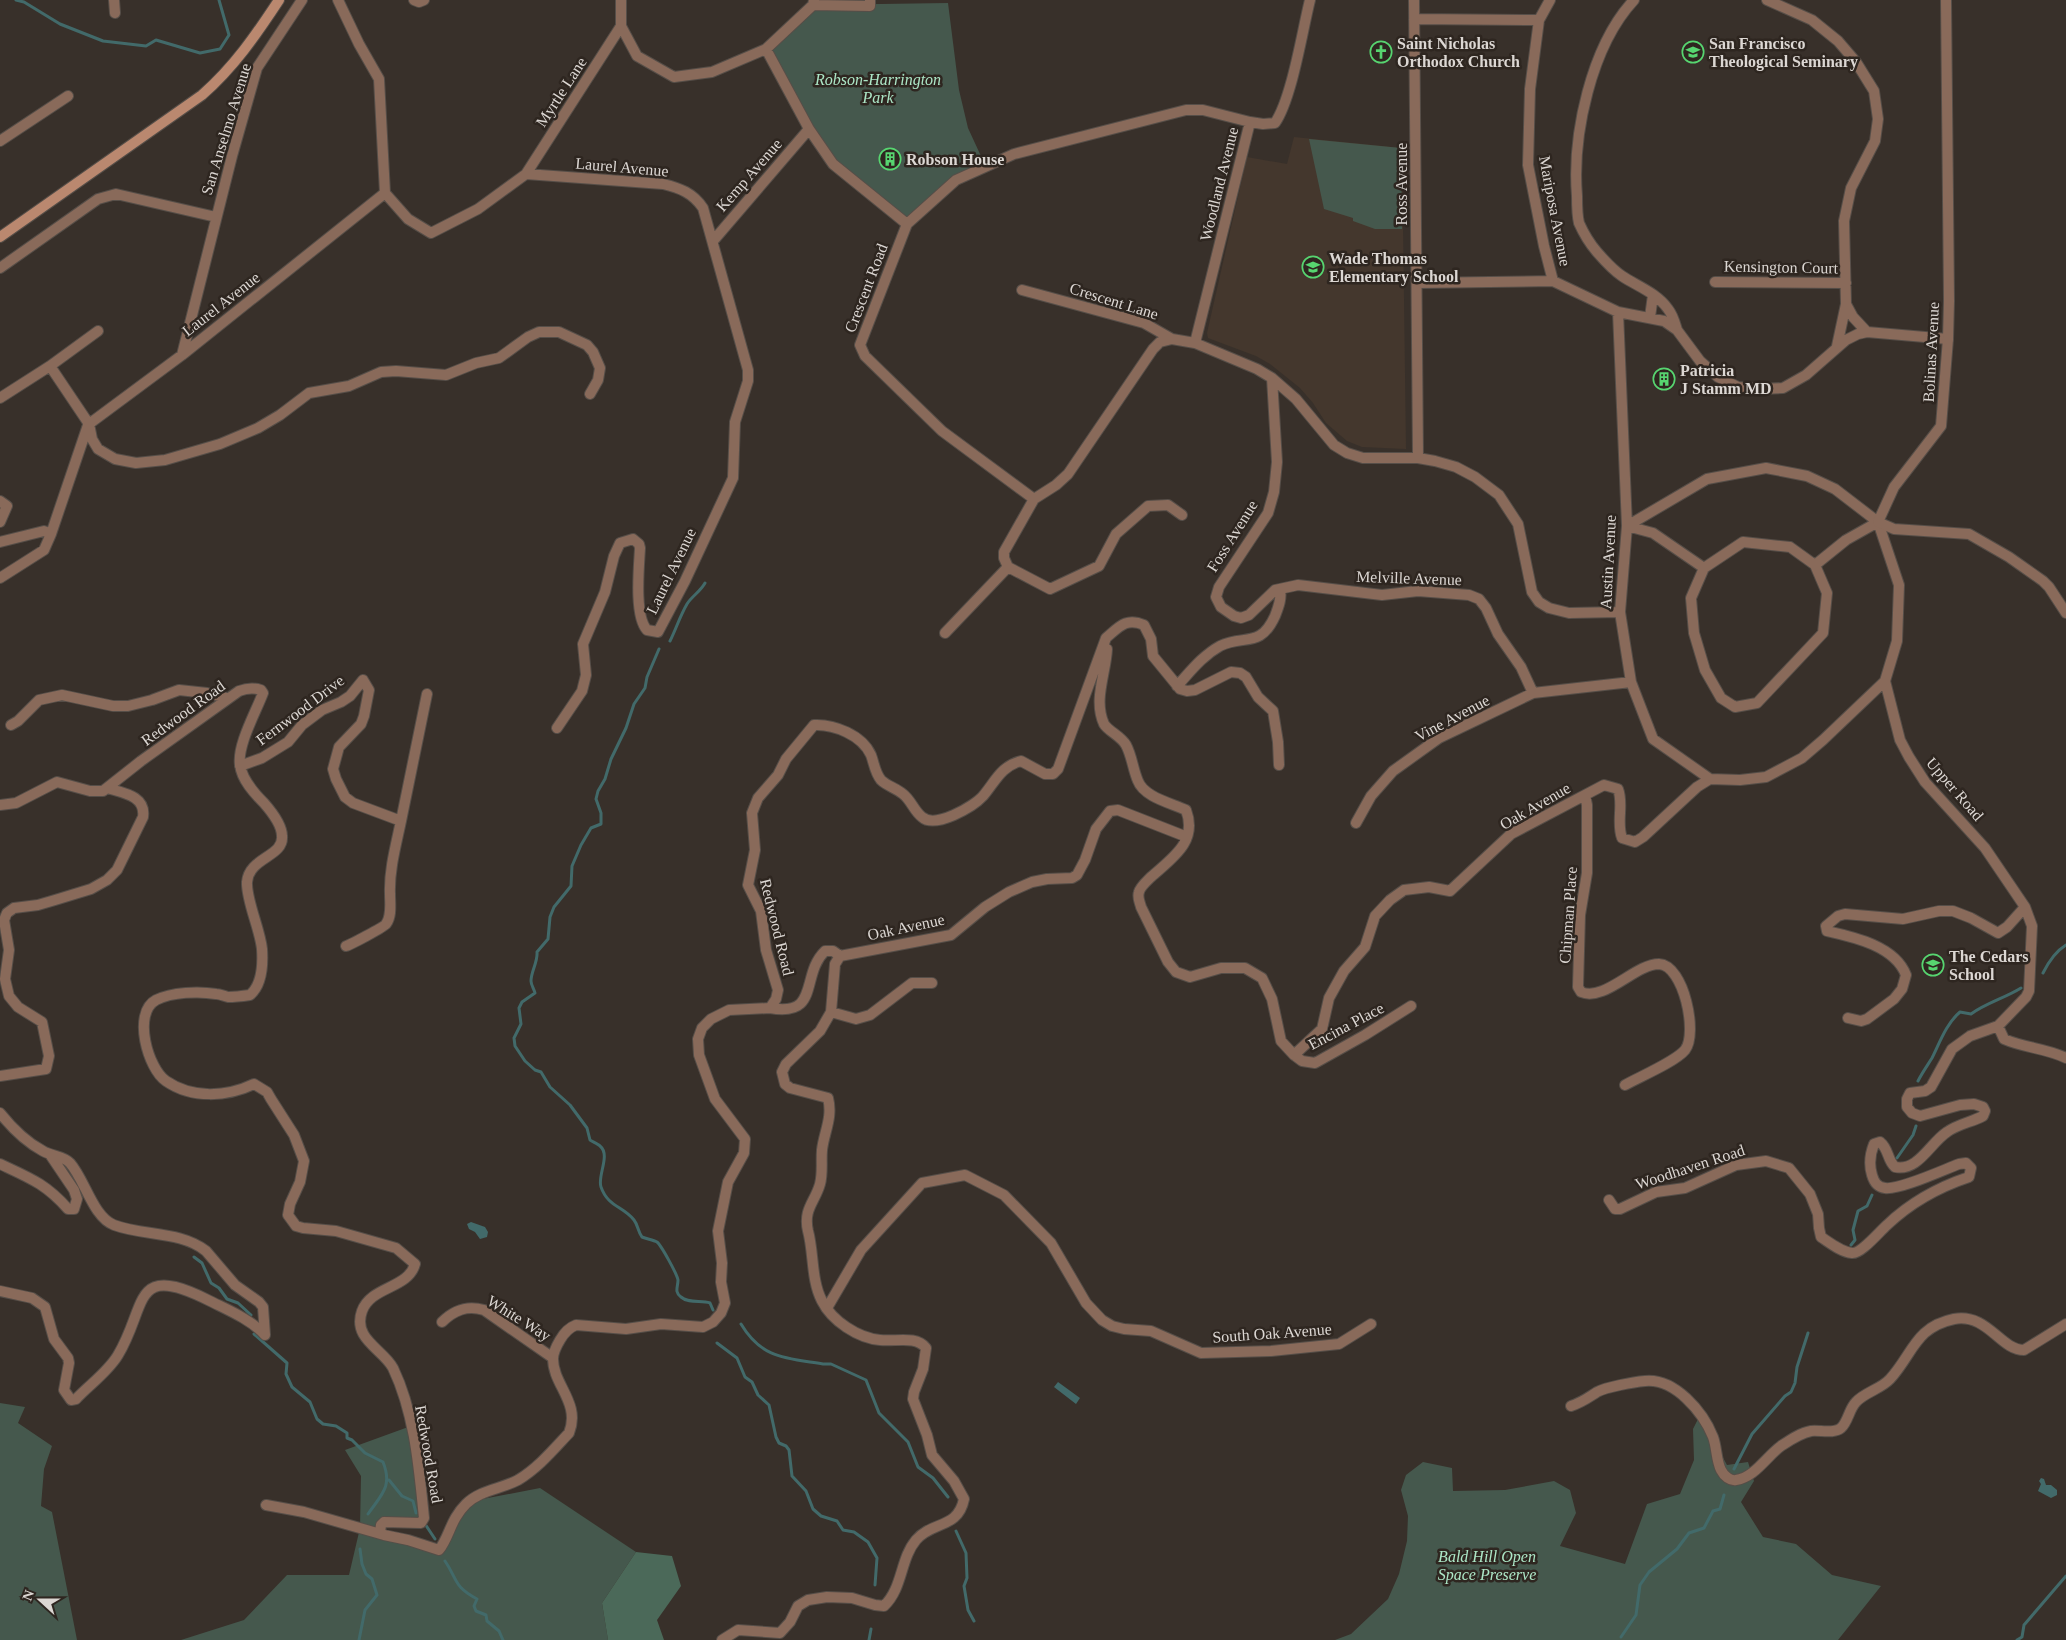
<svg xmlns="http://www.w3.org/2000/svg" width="2066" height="1640" viewBox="0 0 2066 1640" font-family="Georgia,serif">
  <rect width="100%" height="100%" fill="#38302a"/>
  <path fill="#44372d" d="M1294 137 1402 148 1406 449 1362 447 1347 441 1326 423 1313 403 1300 388 1270 364 1256 356 1208 338 1207 333 1247 157 1287 164Z"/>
  <path fill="#45584d" d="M948 3 959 90 968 128 986 167 956 181 907 224 833 164 766 49 813 5Z
    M1309 139 1401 148 1402 229H1375L1353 221V218L1324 209Z
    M0 1403 25 1407 18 1423 52 1446 44 1469 41 1506 52 1512 77 1640H0Z
    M1700 1415 1727 1465 1748 1462 1754 1481 1741 1502 1763 1537 1796 1544 1832 1575 1881 1586 1838 1640H1335L1351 1634 1388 1599 1399 1574 1407 1541 1408 1516 1401 1490 1406 1475 1423 1462 1452 1468 1453 1491 1505 1490 1554 1481 1570 1490 1576 1513 1560 1546 1625 1564 1647 1504 1680 1494 1694 1460 1693 1429Z
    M411 1426 424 1518 384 1522 379 1529 437 1550 467 1502 540 1488 636 1552 602 1603 608 1640H181L244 1620 287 1575H349L360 1528 361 1476 345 1450Z"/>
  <path fill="#4b6959" d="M636 1552 672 1556 681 1586 657 1620 664 1640H608L602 1603Z"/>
  <path fill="#426a6a" d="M471 1222 485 1227 488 1232 487 1237 480 1239 475 1232 469 1229 467 1224Z
    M1058 1382 1080 1398 1076 1404 1054 1387Z
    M2041 1478 2044 1479 2046 1485H2051L2057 1490V1495L2051 1498 2038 1491 2041 1484 2039 1481Z"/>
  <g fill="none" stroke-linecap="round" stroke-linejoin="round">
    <path stroke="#426a6a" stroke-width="3" d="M16 0 24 2 60 24 103 41 146 46 156 40 200 53 220 49 229 35 219 0
      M670 641C676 629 680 616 687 604 692 596 700 592 705 583
      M659 649 647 677 645 688 634 704 626 728 611 759 605 779 598 791 596 799 601 813V824L591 828 581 845 572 866 571 886 554 907 550 917 548 939 537 952C538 962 531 971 531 981 531 985 534 989 535 993L522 1002 519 1008 521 1024 514 1038 515 1046 525 1061 535 1070 541 1072 550 1087 570 1105 587 1128 590 1140C593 1142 598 1144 600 1146 611 1155 597 1176 601 1187 608 1207 623 1206 634 1220 638 1225 638 1232 642 1237 647 1239 653 1240 657 1242 661 1245 677 1274 678 1280 678 1287 674 1292 681 1297 689 1304 701 1300 710 1303L713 1310
      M2043 973C2048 963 2056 951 2066 945
      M1918 1081C1922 1073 1927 1066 1932 1058 1940 1042 1946 1024 1960 1012L1971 1014C1986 1003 2005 998 2021 988
      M1897 1158 1913 1135 1916 1126
      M1851 1245 1855 1240 1853 1230 1858 1211 1867 1206 1872 1195
      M194 1257 202 1263 211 1283 219 1288 227 1299 238 1303 251 1315
      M741 1324C762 1359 786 1358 823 1364H831L866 1380 879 1413 908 1442 918 1467 933 1478 948 1497
      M254 1334 287 1363 286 1374 292 1387 310 1402 317 1419 323 1424 336 1426 347 1433V1438L352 1440 365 1453 383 1462C393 1487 381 1495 368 1514
      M717 1343 737 1358 745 1377 752 1382 758 1395 769 1405 776 1437 779 1443 786 1446 789 1450 792 1476 806 1491 813 1509 821 1516 837 1521 843 1530 854 1532 868 1542 877 1558 875 1585
      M1734 1469 1752 1434 1785 1396 1791 1392 1795 1383 1797 1367 1808 1333
      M389 1480 402 1496 413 1501 416 1513
      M425 1524 435 1539
      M956 1531 966 1553 967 1578 964 1586 968 1610 974 1621
      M445 1561C458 1580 453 1586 477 1599L474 1606 476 1611 486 1615 487 1621 499 1631 503 1640
      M1621 1637 1636 1615 1640 1585 1649 1572 1677 1549 1689 1533 1704 1528 1713 1511 1720 1509 1724 1495
      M359 1640 365 1610 377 1595 372 1579 366 1574 362 1564 360 1549
      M869 1640 871 1629
      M2017 1640 2022 1637 2024 1625 2066 1576"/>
    <g stroke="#564e48" stroke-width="12">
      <path id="minor" d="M114 0 115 13
        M338 0 359 44 379 79 385 193
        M414 0 419 2 424 0
        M621 0V26L637 56 674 77 712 72 766 49 813 5 814 0
        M1414 0 1418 458
        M1550 0 1539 20 1530 89 1528 165 1544 246 1553 281
        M1634 0C1591 46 1572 135 1577 196 1577 204 1577 215 1579 223 1583 232 1591 245 1597 252 1604 260 1613 270 1622 276 1637 286 1657 293 1668 309 1673 315 1675 323 1677 330
        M1767 0 1812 20 1838 41 1856 62 1874 91 1878 119 1875 141 1851 188 1844 221 1846 304 1837 346
        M813 5 870 6V0
        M1414 19 1539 20
        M766 49 809 129 833 164 907 224
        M0 141 68 96
        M526 174 621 26
        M385 193 408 219 431 233 478 209 526 174 663 184C680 188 693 193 703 208L748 370V381L735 422 733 478 685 581 658 632 647 630C634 616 639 567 640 548L639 544 633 539 620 543 614 556 605 592 583 644 586 675 582 691 557 728
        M713 241 809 129
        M0 268 98 199 116 194 216 217
        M1715 282 1846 283
        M1417 283 1553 281 1618 312 1664 321 1677 330 1700 361 1718 377 1738 387 1760 389 1783 388 1806 375 1846 340 1858 334 1867 332 1948 339
        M1022 290 1144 323 1172 339 1195 343 1257 369 1272 378 1296 399 1334 445 1347 453 1363 458H1418L1435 461 1456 467 1475 477 1499 495 1518 524 1532 592 1539 602 1549 608 1569 613 1620 612
        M1846 304 1853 317 1867 332
        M1618 312 1627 526 1620 612 1631 682 1653 739 1710 779
        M1650 317 1653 295
        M1172 339 1160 342 1153 349 1068 474 1056 485 1034 499 942 431 865 356 860 345 907 224 956 180 1014 154 1186 110H1203L1250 122
        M1195 343 1250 122 1263 124 1275 123C1292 98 1302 32 1310 0
        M182 355 232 156 257 68 302 0
        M50 366 98 331
        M1272 378 1277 462 1274 492 1268 513 1219 587 1216 597 1221 607 1234 616 1241 618 1249 615 1275 590 1298 585 1382 595 1418 591 1469 595 1479 599 1486 608 1498 634 1521 667 1533 693
        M0 398 50 366 89 424 92 439 98 449 115 459 136 463 165 460 220 444 258 428 280 415 309 393 349 386 381 372 396 371 446 375 476 363 499 358 528 337 539 332H559L587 345 593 352 600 368 598 380 590 394
        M89 424 182 355 385 193
        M1034 499 1004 552V558L1008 567 1050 589 1099 566 1116 534 1148 506 1168 505 1182 515
        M0 501 7 506 0 522
        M1627 526 1653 533 1704 568 1691 598 1694 633 1705 670 1721 698 1735 707 1757 703 1823 633 1827 593 1815 565 1846 540 1878 522
        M1627 526 1707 479 1766 468 1807 476 1835 489 1878 522
        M51 534 88 425
        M0 542 44 531 51 534 44 550 0 578
        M1704 568 1743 542 1790 547 1815 565
        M945 633 1008 567
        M1107 649C1106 673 1093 700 1104 724 1108 731 1121 736 1126 745 1132 756 1133 770 1138 781 1144 797 1171 803 1186 810 1198 842 1172 858 1151 877 1147 881 1140 887 1139 892 1137 898 1140 902 1141 907L1168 962 1176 972 1190 977 1221 968H1245L1262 978 1272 999 1281 1041 1294 1055 1302 1061 1315 1063 1365 1035 1411 1006
        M1177 686C1190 672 1202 656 1220 646 1244 634 1260 649 1275 616 1278 608 1282 599 1280 590
        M11 725 18 721 39 700 62 695 113 706H128L152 700 179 690 207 693 227 698
        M240 766 262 758 288 742 302 725 322 710 341 702 350 696 363 680 369 690 364 716 361 724 339 747 333 769 336 779 345 797 353 803 401 821 427 694
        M1585 795 1587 805V873L1580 915 1578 987 1581 992C1605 1002 1635 964 1659 964 1684 965 1698 1034 1685 1050 1675 1062 1639 1077 1625 1085
        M0 805 16 803 57 782 90 791H103L141 761 239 691C247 688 253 687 261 690L263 693C256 712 237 745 240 765 242 780 254 793 264 803 271 811 282 825 282 836 284 857 249 857 247 882 246 900 260 929 262 949 263 964 262 985 250 995 243 996 235 997 228 997 224 996 220 994 216 994 199 991 172 992 156 1000 132 1013 148 1069 166 1081 192 1099 227 1097 254 1084L267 1092 271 1099 294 1135 304 1161 300 1182 290 1204 288 1215 296 1226 303 1228 336 1231 396 1248 415 1264C408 1289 371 1286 362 1311 352 1339 383 1349 393 1368 415 1414 419 1469 424 1518L421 1523 384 1522 381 1525 380 1532 384 1535 408 1540 439 1550C450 1536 450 1520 466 1504 480 1490 501 1489 518 1480 538 1468 553 1450 569 1433 581 1403 553 1385 553 1359 553 1353 557 1345 560 1340 564 1333 568 1328 576 1325L626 1329 661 1324 703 1327 713 1322 721 1313 725 1303 721 1282 722 1263 718 1231 728 1182 744 1153 745 1139 715 1099 699 1055 698 1039 702 1028 711 1019 729 1010 770 1008 776 999 778 990 766 950 761 911 748 885 755 850 752 813 758 798 778 775 786 759 814 725C834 724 862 735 871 755 874 763 875 773 881 780 887 786 896 788 903 794 911 800 914 811 922 817 935 829 973 807 983 796 995 782 1001 766 1021 761L1045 774H1053L1058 769 1106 638C1119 627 1126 617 1144 625L1151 639 1153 656 1180 689 1187 691 1195 690 1231 672 1240 673 1246 677 1258 697 1273 711 1278 742 1279 765
        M1356 823 1371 796 1393 771 1439 738 1533 693 1631 682
        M346 946C350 945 384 927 386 924 392 916 390 904 390 894 389 870 396 845 401 821
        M770 1008C821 1017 800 975 825 951H833L840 956
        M831 1012 856 1019 870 1015 912 983H932
        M1848 1018 1861 1021 1867 1019 1894 999 1902 989 1906 975C1895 946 1854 937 1827 931L1826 926 1838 916 1845 914 1903 919 1939 911H1953L1971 918 1998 933 2007 927 2025 907
        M1998 1026 2004 1039C2024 1048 2046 1048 2066 1058
        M1294 1055 1322 1029 1329 998 1344 971 1365 947 1375 916 1390 900 1404 890 1429 887 1450 891 1511 834 1604 785 1618 789C1624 804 1616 822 1622 838L1635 842 1643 837 1697 787 1710 779 1740 780 1766 777 1802 758 1823 740 1885 681 1897 641 1899 585 1878 522
        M0 1076 46 1069 49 1056 42 1022 18 1007 9 996 5 979 9 950 4 920 7 913 14 908 38 905 55 900 91 889 107 880 117 870 143 817C146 796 124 793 107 788
        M0 1113C12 1128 26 1142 43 1151 51 1156 64 1156 70 1163 85 1180 93 1217 114 1225 143 1236 181 1231 206 1251L235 1285 259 1302 263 1307 265 1335C250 1319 228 1310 210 1301 131 1261 148 1305 118 1355 108 1372 89 1385 76 1399L71 1400 64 1390 69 1363 68 1358 54 1339 45 1307 32 1298 0 1291
        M0 1164C30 1178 46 1184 68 1209H74L77 1199 74 1190 51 1156
        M1609 1200 1615 1209H1620L1656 1192 1685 1188 1736 1165 1766 1161 1789 1168 1810 1194 1818 1214 1819 1228 1821 1237C1830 1243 1841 1252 1852 1253 1861 1254 1879 1232 1887 1225 1910 1203 1939 1187 1969 1177L1971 1168 1966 1163 1959 1164C1943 1170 1900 1190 1885 1188 1877 1187 1874 1182 1872 1175 1869 1165 1870 1154 1874 1144L1880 1142C1889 1149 1887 1160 1895 1167 1918 1172 1930 1143 1947 1132 1958 1124 1972 1122 1983 1116L1985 1111 1983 1107 1974 1104 1960 1105 1920 1116 1912 1113 1907 1107V1099L1910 1093 1925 1091 1931 1087 1952 1049 1970 1036 1998 1026 2026 997 2029 991 2032 926 2025 907 1985 848 1925 782 1909 757 1900 740 1885 681
        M827 1308 861 1250 922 1183 965 1175 1004 1195 1051 1243 1086 1303 1102 1320 1112 1326 1124 1329 1151 1331 1201 1353 1271 1351 1339 1344 1371 1324
        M442 1322C454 1310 467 1305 484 1310L553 1358
        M1571 1406C1583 1402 1586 1399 1597 1392 1606 1387 1634 1382 1645 1381 1675 1378 1703 1412 1713 1437 1717 1448 1716 1460 1721 1470 1724 1476 1730 1481 1736 1480 1755 1477 1766 1457 1781 1446 1790 1440 1800 1433 1811 1431 1820 1430 1834 1434 1841 1428 1848 1422 1849 1409 1856 1402 1865 1392 1881 1389 1890 1379 1913 1354 1915 1327 1954 1319 1988 1313 2000 1350 2024 1350L2066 1324
        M266 1505 304 1512 384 1535
        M722 1640 738 1630 780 1633 790 1622 798 1606 808 1600 827 1597 852 1598 875 1605 884 1606C903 1588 900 1559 916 1540 932 1521 958 1529 964 1499L954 1481 932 1455 927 1435 913 1399 914 1392 923 1369 926 1348C916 1335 895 1342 880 1340 858 1338 832 1321 822 1301 811 1280 814 1253 808 1231 803 1209 815 1202 820 1184 823 1173 821 1162 822 1150 824 1132 833 1118 828 1098L790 1088 785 1084 782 1072 786 1064 820 1031 831 1012 835 964 840 956 951 935 985 907 1009 892 1032 882 1047 879 1072 878 1077 875 1085 860 1096 829 1110 811 1118 810 1187 837"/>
    </g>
    <g stroke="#564e48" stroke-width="12">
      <path id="tertiary" d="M1946 0 1949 301 1948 339 1941 426 1894 487 1878 522 1894 529 1969 534 2009 557 2043 581 2049 587 2066 613"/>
    </g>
    <g stroke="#564e48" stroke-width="12">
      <path id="secondary" d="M0 237 202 95C234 67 256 35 279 0"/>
    </g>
    <use href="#minor" stroke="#896a5a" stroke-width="10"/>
    <use href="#tertiary" stroke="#896a5a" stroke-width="10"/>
    <use href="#secondary" stroke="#ba886f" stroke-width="10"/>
  </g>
  <defs>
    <g id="church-ring" transform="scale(1.125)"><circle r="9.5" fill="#2e2620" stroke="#57d570" stroke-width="1.5"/><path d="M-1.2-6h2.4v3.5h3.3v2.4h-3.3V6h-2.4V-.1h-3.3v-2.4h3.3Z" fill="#57d570"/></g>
    <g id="school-ring" transform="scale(1.125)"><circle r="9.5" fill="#2e2620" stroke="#57d570" stroke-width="1.5"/><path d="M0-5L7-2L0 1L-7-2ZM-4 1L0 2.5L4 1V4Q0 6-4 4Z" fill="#57d570"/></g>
    <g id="building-ring" transform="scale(1.125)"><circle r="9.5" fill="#2e2620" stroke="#57d570" stroke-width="1.5"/><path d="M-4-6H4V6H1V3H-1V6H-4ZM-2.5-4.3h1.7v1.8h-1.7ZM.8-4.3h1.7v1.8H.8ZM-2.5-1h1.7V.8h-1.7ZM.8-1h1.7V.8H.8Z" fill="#57d570"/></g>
  </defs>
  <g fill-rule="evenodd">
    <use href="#church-ring" x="1381" y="52"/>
    <use href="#school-ring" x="1693" y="52"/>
    <use href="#building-ring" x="890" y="159"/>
    <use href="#school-ring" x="1313" y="267"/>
    <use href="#building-ring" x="1664" y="379"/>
    <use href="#school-ring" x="1933" y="965"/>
  </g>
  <g text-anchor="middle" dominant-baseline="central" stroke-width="5" stroke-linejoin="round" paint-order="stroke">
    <g font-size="16" font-weight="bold" fill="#dcd7d3" stroke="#2e2620" text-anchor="start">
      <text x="1397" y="43">Saint Nicholas<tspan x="1397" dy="18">Orthodox Church</tspan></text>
      <text x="1709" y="43">San Francisco<tspan x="1709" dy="18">Theological Seminary</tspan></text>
      <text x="906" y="159">Robson House</text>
      <text x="1329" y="258">Wade Thomas<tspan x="1329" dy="18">Elementary School</tspan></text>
      <text x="1680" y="370">Patricia<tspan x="1680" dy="18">J Stamm MD</tspan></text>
      <text x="1949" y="956">The Cedars<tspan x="1949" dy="18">School</tspan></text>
    </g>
    <g font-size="16" font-style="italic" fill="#ace6c6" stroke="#2e2620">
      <text x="878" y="79">Robson-Harrington<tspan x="878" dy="18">Park</tspan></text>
      <text x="1487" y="1556">Bald Hill Open<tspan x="1487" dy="18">Space Preserve</tspan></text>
    </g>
    <g font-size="16" fill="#dcd7d3" stroke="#2e2620">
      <text transform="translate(561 92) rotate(-57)">Myrtle Lane</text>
      <text transform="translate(226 129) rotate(-73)">San Anselmo Avenue</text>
      <text transform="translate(622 167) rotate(5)">Laurel Avenue</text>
      <text transform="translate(749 175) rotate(-49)">Kemp Avenue</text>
      <text transform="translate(1219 184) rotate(-76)">Woodland Avenue</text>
      <text transform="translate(1401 184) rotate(-90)">Ross Avenue</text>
      <text transform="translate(1555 211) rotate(79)">Mariposa Avenue</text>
      <text transform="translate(1781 267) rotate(1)">Kensington Court</text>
      <text transform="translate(866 288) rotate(-69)">Crescent Road</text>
      <text transform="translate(1114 301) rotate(17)">Crescent Lane</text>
      <text transform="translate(221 304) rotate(-38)">Laurel Avenue</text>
      <text transform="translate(1931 352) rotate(-87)">Bolinas Avenue</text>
      <text transform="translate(1232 536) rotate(-58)">Foss Avenue</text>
      <text transform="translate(1608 562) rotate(-87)">Austin Avenue</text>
      <text transform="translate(671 571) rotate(-64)">Laurel Avenue</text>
      <text transform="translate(1409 578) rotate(2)">Melville Avenue</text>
      <text transform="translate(300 710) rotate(-37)">Fernwood Drive</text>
      <text transform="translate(183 713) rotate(-36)">Redwood Road</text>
      <text transform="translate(1452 718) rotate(-28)">Vine Avenue</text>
      <text transform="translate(1955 789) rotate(49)">Upper Road</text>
      <text transform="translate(1535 806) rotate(-30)">Oak Avenue</text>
      <text transform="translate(1568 915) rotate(-86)">Chipman Place</text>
      <text transform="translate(777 927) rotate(76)">Redwood Road</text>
      <text transform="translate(906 927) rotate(-12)">Oak Avenue</text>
      <text transform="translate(1346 1026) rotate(-28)">Encina Place</text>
      <text transform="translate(1690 1167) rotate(-18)">Woodhaven Road</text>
      <text transform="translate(519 1318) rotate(32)">White Way</text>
      <text transform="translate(1272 1333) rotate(-4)">South Oak Avenue</text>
      <text transform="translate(429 1454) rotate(80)">Redwood Road</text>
    </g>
  </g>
  <g transform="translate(40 1600) rotate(291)" stroke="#2e2620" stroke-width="4" paint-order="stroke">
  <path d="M0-4L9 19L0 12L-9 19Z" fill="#dcd7d3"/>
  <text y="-8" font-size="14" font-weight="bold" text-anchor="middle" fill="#dcd7d3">N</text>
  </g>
</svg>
